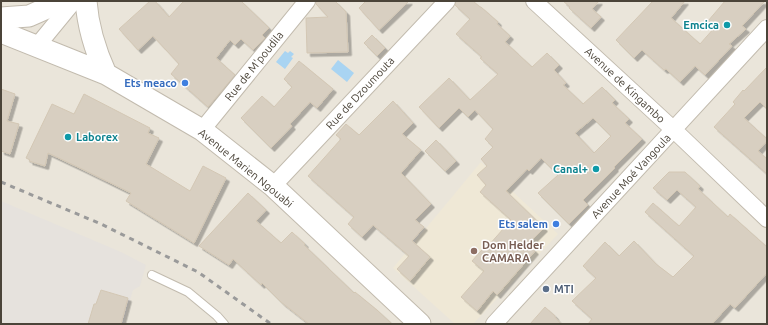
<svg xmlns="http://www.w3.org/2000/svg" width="768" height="325" viewBox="0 0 768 325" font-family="Ubuntu,sans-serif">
  <defs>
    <filter id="shadow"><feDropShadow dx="3.5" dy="3.5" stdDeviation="0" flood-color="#0004"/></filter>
  </defs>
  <rect width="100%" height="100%" fill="#f6f3ec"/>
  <path fill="#eae5da" d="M1 1H767V324H1Z"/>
  <path fill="#e6e2dd" d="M1 201 121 252 146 265 140 286 133 290 123 324H1Z"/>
  <path fill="#efe8d6" d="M481 162 558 234 473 324H455L393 268Z"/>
  <path fill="#a9d4f2" d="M285 51 288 53 290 51 294 54 291 57 293 58 285 69 276 62Z
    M338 60 354 73 347 82 331 69Z"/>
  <path fill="#d8cfc1" stroke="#d3c7b4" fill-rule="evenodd" filter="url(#shadow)" d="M150 1H155L169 17 184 1H241L269 28 262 35 265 38 253 50 241 39 235 45 230 40 216 58 235 75 208 107 171 74 179 64 153 36 138 50 119 29Z
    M316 1H335L346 12 348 52 307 53 306 18 328 17 316 4Z
    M366 1H409L379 30 359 8Z
    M456 1H473L480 7H481L498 22 497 24 510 36 505 42 532 67 547 53 559 65 554 70 566 83 563 85 583 104 602 87 615 100 612 103 629 119 625 123 642 139 614 167 615 168 583 200 588 205 569 224 538 193 558 175 541 158 529 171 527 169 506 191 544 228 528 244 535 251 497 295 493 291 477 311 461 297 484 271 472 261 487 244 489 245 511 220 480 192 486 185 477 175 487 166 481 159 493 147 485 139 493 129 475 110 468 117 459 108 439 128 419 107 449 78 470 100 498 74 480 58 482 57 456 34 470 19 455 5ZM593 118 611 136 594 153 575 133Z
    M563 1H599L592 9 601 17 591 28 569 8 570 7Z
    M653 1H685L671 18 700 44 715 27 708 21 725 1H765L742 26 746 29 729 44 732 46 705 75 695 66 680 82 666 69 664 70 642 50 634 58 616 40Z
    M372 35 385 48 377 56 364 43Z
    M299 61 333 89 317 108 310 102 290 124 292 126 271 148 241 118 262 96 274 107 292 87 284 79Z
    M767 67V109L760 102 744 118 767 139V141L758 151 767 159V174L714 127 735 104 733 102 743 90 744 91Z
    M1 89 15 94 7 121 19 124 10 154 1 151Z
    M84 94 150 128 148 133 159 138 146 164 190 191 203 166 226 178 194 243 126 201 131 193 84 170 48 153 45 166 29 161 30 160 26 158 52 104 74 114Z
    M393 101 413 123 402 134 421 150 401 173 431 204 415 220 424 227 412 241 430 257 410 281 397 269 409 256 373 225 362 237 348 224 354 217 308 176 341 139 336 135 346 124 359 135Z
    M436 140 456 161 445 171 425 151Z
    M669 172H685L700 186 698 189 728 217 730 214 767 247V273L735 308 730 304 712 324H588L592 319 572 301 596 278 583 266 605 242 619 256 634 241 656 264 673 277 694 256 645 212 653 203 679 226 696 207 677 190 667 200 653 188Z
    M248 193 266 210 256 221 281 243 292 232 305 244 304 245 354 293 355 292 377 310 392 324H309L281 302 262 283 261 285 233 259 229 265 199 246Z
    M101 290 128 298 121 324H88L94 304H96Z
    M545 307 555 316V317L561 324H530Z"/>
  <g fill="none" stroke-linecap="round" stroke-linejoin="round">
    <g stroke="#c2bbae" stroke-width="10">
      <path id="service" d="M152 275 188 292 217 316 224 324"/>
    </g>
    <g stroke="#c2bbae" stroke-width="18">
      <path id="minor" d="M534 1 674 130 767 219
        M37 46 74 1
        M202 130 307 1
        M273 186 447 1
        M494 324 767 28"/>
    </g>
    <g stroke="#c2bbae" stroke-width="23">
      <path id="tertiary" d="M86 1C88 28 95 50 106 74
        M1 18 29 16 63 1
        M1 32 106 74 202 130 273 186 420 324"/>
    </g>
    <use href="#service" stroke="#fff" stroke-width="8"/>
    <use href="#minor" stroke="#fff" stroke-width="16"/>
    <use href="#tertiary" stroke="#fff" stroke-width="21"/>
    <path stroke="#9a9a9a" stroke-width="3" stroke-dasharray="5 5" stroke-linecap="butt" d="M1 182 101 224 198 272 271 324"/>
  </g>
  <g fill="#0f9aa8" stroke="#fff" stroke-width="1.5">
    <circle cx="727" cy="25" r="4"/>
    <circle cx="68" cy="137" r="4"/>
    <circle cx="596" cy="169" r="4"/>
  </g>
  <g fill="#3f7fe0" stroke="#fff" stroke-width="1.5">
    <circle cx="185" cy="83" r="4"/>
    <circle cx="556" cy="224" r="4"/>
  </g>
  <circle fill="#8d6e63" stroke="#fff" stroke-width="1.5" cx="474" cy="251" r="4"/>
  <circle fill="#5c6f8a" stroke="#fff" stroke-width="1.5" cx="546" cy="289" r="4"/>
  <g text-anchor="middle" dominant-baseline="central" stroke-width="3" stroke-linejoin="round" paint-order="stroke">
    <g font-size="11" font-weight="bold" fill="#0d838f" stroke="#fff" text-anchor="end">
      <text x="719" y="25">Emcica</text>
      <text x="76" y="137" text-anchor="start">Laborex</text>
      <text x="588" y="169">Canal+</text>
    </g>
    <g font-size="11" fill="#4b4439" stroke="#fff">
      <text transform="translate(254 66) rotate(-51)">Rue de M'poudila</text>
      <text transform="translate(625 85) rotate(43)">Avenue de Kingambo</text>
      <text transform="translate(360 93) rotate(-47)">Rue de Dzoumouta</text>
      <text transform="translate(246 168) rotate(39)">Avenue Marien Ngouabi</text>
      <text transform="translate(631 176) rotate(-47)">Avenue Moé Vangoula</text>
    </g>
    <g font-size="11" font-weight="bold" fill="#366cbe" stroke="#fff" text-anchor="end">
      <text x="177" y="83">Ets meaco</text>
      <text x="548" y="224">Ets salem</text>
    </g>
    <g font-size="11" font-weight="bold" fill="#785e54" stroke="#fff" text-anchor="start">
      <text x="482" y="245">Dom Helder<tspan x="482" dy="13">CAMARA</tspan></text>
    </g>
    <g font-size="11" font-weight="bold" fill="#4e5e75" stroke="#fff" text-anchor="start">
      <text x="554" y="289">MTI</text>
    </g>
  </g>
  <rect width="768" height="325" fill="none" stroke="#4b4439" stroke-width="4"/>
</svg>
